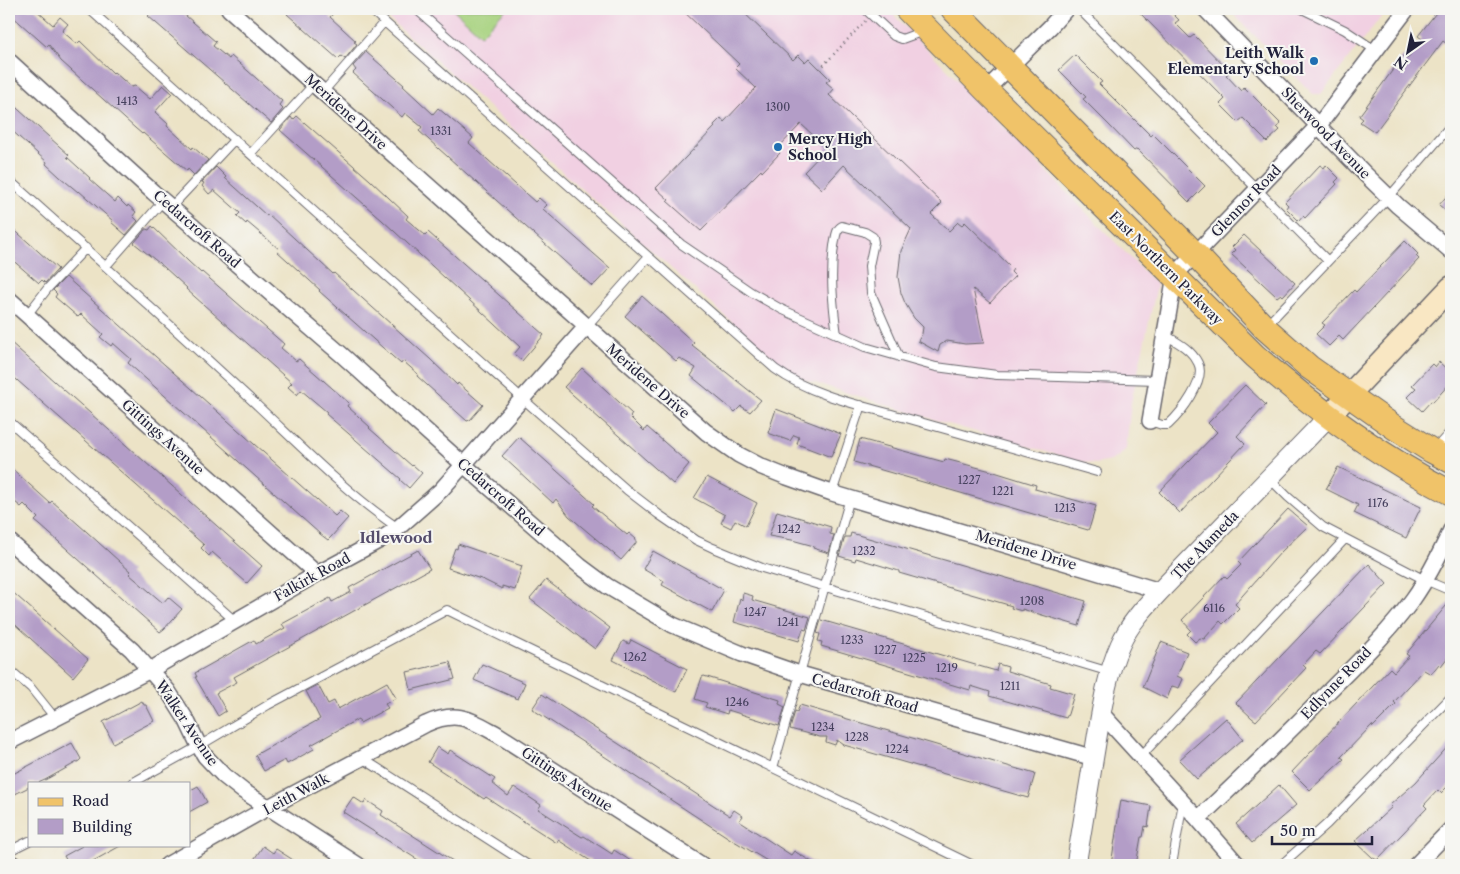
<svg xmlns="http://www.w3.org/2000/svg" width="1460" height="874" viewBox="0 0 1460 874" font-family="'Libre Caslon Text',serif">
  <rect width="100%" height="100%" fill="#f6f6f2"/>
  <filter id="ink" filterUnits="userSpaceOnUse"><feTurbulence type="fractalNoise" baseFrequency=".02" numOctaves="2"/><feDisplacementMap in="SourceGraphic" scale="10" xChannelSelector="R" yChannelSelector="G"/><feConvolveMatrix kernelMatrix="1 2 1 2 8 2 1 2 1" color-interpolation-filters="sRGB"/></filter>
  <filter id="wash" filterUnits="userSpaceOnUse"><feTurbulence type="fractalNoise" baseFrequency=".0096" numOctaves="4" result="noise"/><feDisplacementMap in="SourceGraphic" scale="20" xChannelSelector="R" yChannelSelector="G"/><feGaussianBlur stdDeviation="1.12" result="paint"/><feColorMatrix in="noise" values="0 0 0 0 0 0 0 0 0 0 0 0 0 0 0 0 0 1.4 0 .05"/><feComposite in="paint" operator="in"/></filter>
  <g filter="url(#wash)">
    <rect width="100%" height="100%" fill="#ece3c6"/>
    <path fill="#f1d0e2" d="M378 9H888L1157 285 1131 403 1126 449 1120 455 1111 461 1096 464 1079 461 945 423 793 376Z
      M1228 9H1387L1321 94H1313Z"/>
    <path fill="#a6d17d" stroke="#647a5c" d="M453 9H506L481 35Z"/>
    <g id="blocks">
      <path fill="#b39dc7" d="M9 9H35L53 25 60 17 68 24 62 31 77 44 80 41 113 73 114 72 131 87 135 86 150 99 163 85 172 93 155 112 168 124 167 126 192 149 193 147 208 160 194 175 188 169 187 171 143 133 142 134 135 128 61 61 49 45 47 47 20 23 9 13Z
        M155 9H178L216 42 213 46 229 59 231 56 282 101 279 105 283 109 271 123 148 16Z
        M292 9H337L330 17 356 41 354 42 357 44 345 59 341 56 338 59 287 14Z
        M681 9H740L793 60 798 55 805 62 809 58 830 79 826 82 834 89 829 95 942 203 931 214 949 231 958 222 962 225 965 222 1013 269 1011 272 1015 276 990 303 973 289 984 343 965 344 947 341 940 345 938 352 918 341 922 334 923 327 914 318 905 303 901 293 898 277 901 251 911 229 844 165 822 189 804 172 827 148 801 124 777 149 780 153 762 172 761 170 701 231 667 201 669 200 656 188 715 127 714 125 721 118 724 122 756 88 735 68 739 64Z
        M1136 9H1168L1179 20 1175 23 1190 38 1194 35 1230 72 1226 75 1241 91 1244 87 1281 124 1277 127 1280 130 1267 142 1243 118 1238 122 1220 104 1225 99Z
        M1439 9H1451V38L1447 44 1443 41 1375 132 1360 122 1363 119 1359 116 1403 56 1407 59 1409 56 1422 39 1418 36Z
        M366 52 404 85 403 86 433 114 438 108 465 131 473 138 469 143 535 202 539 198 547 205 543 209 610 268 596 283 592 286 419 131 422 127 405 113 402 117 353 73 356 70 353 66Z
        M1075 55 1102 82 1099 84 1151 136 1153 134 1205 186 1189 202 1137 149 1134 151 1109 125 1083 99 1086 97 1059 70Z
        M9 101 69 155 67 157 90 178 89 179 115 202 118 198 127 207 128 205 136 212 133 216 138 221 126 235 111 222 113 221 79 191 78 192 60 177 46 164 47 162 9 128Z
        M297 116 370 180 408 216 406 219 425 235 428 232 544 335 522 361 514 354 520 347 382 220 280 130 291 117 293 120Z
        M1320 165 1324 168 1326 165 1339 178 1335 182 1337 184 1305 218 1303 216 1299 221 1286 208 1288 205 1285 202Z
        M216 167 226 177 225 178 267 216 268 214 333 274 334 273 430 359 457 385 458 383 483 405 470 420 467 421 417 376 418 374 403 361 401 364 319 291 320 290 277 251 279 249 247 222 246 224 237 216 240 213 214 190 209 194 202 186 204 183 202 182Z
        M1451 191V215L1439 205Z
        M9 225 58 269 45 283 42 280 39 283 9 257Z
        M152 226 188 261 201 273 202 272 284 344 281 348 296 361 299 359 349 403 347 406 370 427 369 428 412 466 413 465 422 473 409 488 400 480 401 479 326 414 327 412 301 390 297 395 288 387 292 383 186 289 187 288 164 267 134 243 146 229 149 230Z
        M1244 235 1295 283 1283 296 1281 294 1277 297 1231 254 1235 250 1232 247Z
        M1405 241 1418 254 1416 256 1419 259 1343 340 1339 336 1329 346 1316 334 1325 325 1322 323 1354 290 1356 292Z
        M66 277 335 516 340 511 348 518 331 537 328 540 320 534 128 363 131 359 113 343 111 346 100 337 103 334 81 314 78 317 55 297 57 294 53 290Z
        M642 296 694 343 692 345 761 400 750 412 741 406 735 412 691 376 696 368 679 358 676 361 625 316Z
        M9 341 262 566 247 583 212 552 209 556 201 548 204 545 9 373Z
        M1439 362 1451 373V382L1433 402 1431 401 1422 411 1407 397 1416 388 1412 385 1432 364 1435 367Z
        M582 368 632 414 630 417 644 431 647 427 689 464 673 484 564 387Z
        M1245 385 1266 405 1237 436 1245 444 1180 513 1159 492 1217 432 1208 423Z
        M776 409 841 434 831 457 797 444 799 437 794 435 790 441 768 433Z
        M519 437 594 504 592 506 627 535 629 533 636 539V543L621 560 569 516 556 499 553 503 502 456Z
        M860 439 944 462 945 459 991 471 1036 485 1035 489 1096 506 1090 526 1088 530 854 462Z
        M9 466 50 503 52 501 87 532 131 572 129 574 163 603 168 597 182 609 164 629 160 632 40 525 35 521 38 518 24 504 21 507 9 497Z
        M1338 467 1421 507 1406 538 1354 513 1358 505 1326 489Z
        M707 477 757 503 746 526 735 520 731 528 721 523 725 515 694 498Z
        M1288 509 1308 526 1281 552 1235 604 1239 608 1223 624 1220 621 1204 639 1200 638 1195 642 1187 634 1191 630 1182 620 1224 576 1227 579 1241 565 1238 562Z
        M777 511 831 527 830 534 834 535 829 553 813 548 814 546 792 540 769 536Z
        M851 533 1086 601 1079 626 1022 609V611L1011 608 1012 606 899 573V571L889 568 856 558 855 561 839 556 845 537H850Z
        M458 544 522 566 515 590 502 586V589L484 580 448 568 455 548 457 549Z
        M418 550 430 569 234 677 237 682 216 693 226 711 218 716 195 677H197L195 673 254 640 256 644 285 628 282 624 330 598 332 602 351 592 349 588Z
        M653 551 724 590 712 612 662 585 664 581 643 569Z
        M1369 564 1387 584 1320 654 1316 651 1303 665 1306 668 1256 721 1252 718 1236 703Z
        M546 580 610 628 595 649 530 599Z
        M9 589 88 659 73 677 9 619Z
        M743 593 753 596 752 600 810 617 806 630 803 629 799 641 734 622 740 598 742 600Z
        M1451 600V640L1448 644 1451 646V653L1441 666 1439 664 1431 674 1424 670 1394 702 1396 704 1373 727 1372 725 1341 757 1344 759 1310 790 1292 772 1390 668 1394 672 1409 656 1406 654Z
        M821 620 996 671 998 664 1008 667 1007 671 1051 684 1050 687 1074 694 1068 714 1066 718 989 696 990 692 971 686 970 690 821 646 822 642 818 641 820 634 817 633Z
        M631 640 687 669 676 692 613 660 623 641 629 644Z
        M1161 642 1187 652 1177 676 1183 679 1179 688 1172 686 1167 699 1143 687Z
        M450 662 455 679 411 690 407 672Z
        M482 664 525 683 518 699 474 680Z
        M704 676 780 700 779 704 785 707 779 726 728 710 727 714 705 707 707 703 695 699 702 677Z
        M387 682 396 698 385 704 388 708 360 723 358 719 347 725 311 745 314 749 287 764 285 760 264 771 255 755 320 719 306 691 318 685 328 704 334 701 338 709Z
        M542 694 730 816 734 810 743 816 739 821 791 855 794 851 817 865H774L729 838 532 709Z
        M142 701 144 705H146L154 721 113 743 103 722Z
        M800 705 1035 774 1028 798 844 745 837 740 835 745 826 742 827 737H820L790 729 795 711 797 712Z
        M1226 718 1243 739 1197 779 1179 760Z
        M72 743 81 759 79 761 45 780 38 783H29V787L9 797V776Z
        M1451 743V783L1441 793 1438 790 1424 805 1427 808 1377 860 1373 858 1355 841 1392 807 1390 805 1416 782Z
        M437 747 448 754 450 750 495 779 492 783 508 796 514 787 541 805 538 809 582 837 584 836 612 854 614 850 637 865H597L558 840 557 843 486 797 484 799 428 762Z
        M1279 785 1296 805 1252 843 1236 824Z
        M198 786 207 802 189 812V791Z
        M353 797 364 804 366 800 383 811 381 815 459 865H426L343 812Z
        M1121 800 1151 806 1148 827 1145 826 1143 837H1141L1136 865H1111Z
        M84 845H122L86 865H69L64 856Z
        M263 846 273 853 276 849 301 865H260L253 861Z"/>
    </g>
  </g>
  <g filter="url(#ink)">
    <use href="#blocks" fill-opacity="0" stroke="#69666c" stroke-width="1"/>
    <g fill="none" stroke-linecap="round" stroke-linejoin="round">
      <g stroke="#69666c" stroke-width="10">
        <path id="service" d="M89 9 523 399 627 490 658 514 696 540 713 548 762 568 1110 672
          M370 9 775 369C812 396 863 406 906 418 970 436 1033 454 1097 472
          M416 9 681 244 751 292 781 309 865 347 936 367 997 375 1157 380
          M865 9 894 36 902 39 921 32H924
          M1079 9 1328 261
          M1302 9 1345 30 1375 50
          M323 92 384 22
          M251 153 314 84
          M9 180C88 250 166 321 244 393 294 439 342 490 398 528
          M171 207 235 139
          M106 266 163 201
          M27 315 48 288 86 248
          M1266 326 1389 197 1451 125
          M586 327 648 257
          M837 335C833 305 830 277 834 246 836 238 835 230 842 226L865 232 873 237 874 242 869 266 871 293 899 357
          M9 421 235 621
          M1150 421 1162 425H1168C1181 413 1207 380 1198 363 1191 349 1177 342 1165 335
          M1434 450 1451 431
          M1269 478 1288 497 1323 527 1425 580 1451 591
          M832 493 861 405
          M9 669 31 688 55 718
          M1141 756 1345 539
          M362 758 528 865
          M773 768 850 498
          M132 783 199 746 268 705 447 610 973 865
          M9 851 29 841
          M181 857 192 865
          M1172 865 1183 802
          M1281 865 1327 824 1451 697"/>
      </g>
      <g stroke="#69666c" stroke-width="18">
        <path id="minor" d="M229 9 706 432 739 455 762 467 787 477 832 493 1160 591
          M1205 9 1365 174 1398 206 1451 251
          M9 61 153 192 342 355 464 465 580 566 607 586 673 625 742 654 800 674 1094 758
          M986 90 1050 27 1066 9
          M9 299 317 574
          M1150 421 1175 275 1319 125 1407 9
          M9 541 132 650 168 691 187 721 199 746 205 756 224 776 243 791 358 865
          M1101 713 1198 819 1238 865
          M9 742 150 670 317 574 380 540 398 528 441 490 586 327
          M1198 819C1244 776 1288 733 1331 689 1359 661 1389 632 1413 599 1428 578 1440 554 1451 530
          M9 862 14 865
          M167 865 269 807 426 724C457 710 469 719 497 734L702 865
          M1416 865 1451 829"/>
      </g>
      <g stroke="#69666c" stroke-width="21">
        <path id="tertiary" d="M1076 865C1083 823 1090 780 1097 737 1102 707 1107 674 1120 645 1129 624 1145 607 1160 591L1328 417"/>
      </g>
      <g stroke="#69666c" stroke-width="24">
        <path id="secondary" d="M1328 417 1451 287"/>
      </g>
      <g stroke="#69666c" stroke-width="26">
        <path id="primary" d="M907 9 986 90 1255 356C1315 409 1379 456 1451 493
          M953 9 1195 254 1265 328 1309 367 1394 427 1432 451 1451 461"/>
      </g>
      <path stroke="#69666c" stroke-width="2.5" stroke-dasharray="1 4" stroke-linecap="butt" d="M1349 10V9
        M820 69 865 21"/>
      <use href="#service" stroke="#fff" stroke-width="8"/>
      <use href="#minor" stroke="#fff" stroke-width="15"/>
      <use href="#tertiary" stroke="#fff" stroke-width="19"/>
      <use href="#secondary" stroke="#f9e7c3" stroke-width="21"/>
      <use href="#primary" stroke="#f0c369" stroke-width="24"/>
    </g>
  </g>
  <g fill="#1f6fb2" stroke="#f6f6f2" stroke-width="2">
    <circle cx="1314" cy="61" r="5"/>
    <circle cx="778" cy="147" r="5"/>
  </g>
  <g text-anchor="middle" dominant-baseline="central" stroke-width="4" stroke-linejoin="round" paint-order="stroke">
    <g font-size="11" fill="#46415e">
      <text x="127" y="101">1413</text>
      <text x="778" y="107">1300</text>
      <text x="441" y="131">1331</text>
      <text x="969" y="480">1227</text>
      <text x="1003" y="491">1221</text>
      <text x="1378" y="503">1176</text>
      <text x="1065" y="508">1213</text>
      <text x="789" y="529">1242</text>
      <text x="864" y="551">1232</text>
      <text x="1032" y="601">1208</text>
      <text x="1214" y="608">6116</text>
      <text x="755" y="612">1247</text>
      <text x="788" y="622">1241</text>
      <text x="852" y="640">1233</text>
      <text x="885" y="650">1227</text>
      <text x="635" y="657">1262</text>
      <text x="914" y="658">1225</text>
      <text x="947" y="668">1219</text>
      <text x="1010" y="686">1211</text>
      <text x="737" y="702">1246</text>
      <text x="823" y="727">1234</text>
      <text x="857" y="737">1228</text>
      <text x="897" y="749">1224</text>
    </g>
    <g font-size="14" font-weight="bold" fill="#22223b" stroke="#f6f6f2" text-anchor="end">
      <text x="1304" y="53">Leith Walk<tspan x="1304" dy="16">Elementary School</tspan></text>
      <text x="788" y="139" text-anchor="start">Mercy High<tspan x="788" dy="16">School</tspan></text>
    </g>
    <g font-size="14" fill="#22223b" stroke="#f6f6f2">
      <text transform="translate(346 112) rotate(42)">Meridene Drive</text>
      <text transform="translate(1326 133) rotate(46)">Sherwood Avenue</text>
      <text transform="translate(1246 201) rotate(-46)">Glennor Road</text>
      <text transform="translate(197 229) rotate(41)">Cedarcroft Road</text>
      <text transform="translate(1166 268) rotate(45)">East Northern Parkway</text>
      <text transform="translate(648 381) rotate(41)">Meridene Drive</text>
      <text transform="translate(163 437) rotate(42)">Gittings Avenue</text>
      <text transform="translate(501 497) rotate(41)">Cedarcroft Road</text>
      <text transform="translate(1205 545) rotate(-46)">The Alameda</text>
      <text transform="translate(1026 550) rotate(17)">Meridene Drive</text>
      <text transform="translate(312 577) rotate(-29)">Falkirk Road</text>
      <text transform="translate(1336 683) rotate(-46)">Edlynne Road</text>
      <text transform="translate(865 693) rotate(16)">Cedarcroft Road</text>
      <text transform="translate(187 723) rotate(56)">Walker Avenue</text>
      <text transform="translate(567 779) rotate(33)">Gittings Avenue</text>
      <text transform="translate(296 794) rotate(-28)">Leith Walk</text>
    </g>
    <g font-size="15" font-weight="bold" fill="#554d6c" stroke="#f6f6f2">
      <text x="396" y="537">Idlewood</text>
    </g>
  </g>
  <rect width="1460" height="874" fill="none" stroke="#f6f6f2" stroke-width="30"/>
  <rect x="28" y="782" width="162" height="65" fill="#f6f6f2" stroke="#a1a1a9"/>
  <rect x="38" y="798" width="25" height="8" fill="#f0c369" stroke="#a1a1a9"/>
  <text x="72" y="806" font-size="15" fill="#22223b">Road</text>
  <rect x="38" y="819" width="25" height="15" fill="#b39dc7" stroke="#a1a1a9"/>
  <text x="72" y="832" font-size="15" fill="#22223b">Building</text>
  <g transform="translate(1408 52) rotate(213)" stroke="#f6f6f2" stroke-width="4" paint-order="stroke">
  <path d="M0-4L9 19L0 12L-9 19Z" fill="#22223b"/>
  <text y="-8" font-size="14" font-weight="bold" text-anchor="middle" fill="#22223b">N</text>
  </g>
  <path d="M1272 836v8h100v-8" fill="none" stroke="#22223b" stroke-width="2.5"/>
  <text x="1280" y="836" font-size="15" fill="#22223b" stroke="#f6f6f2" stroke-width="4" paint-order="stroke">50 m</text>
</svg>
